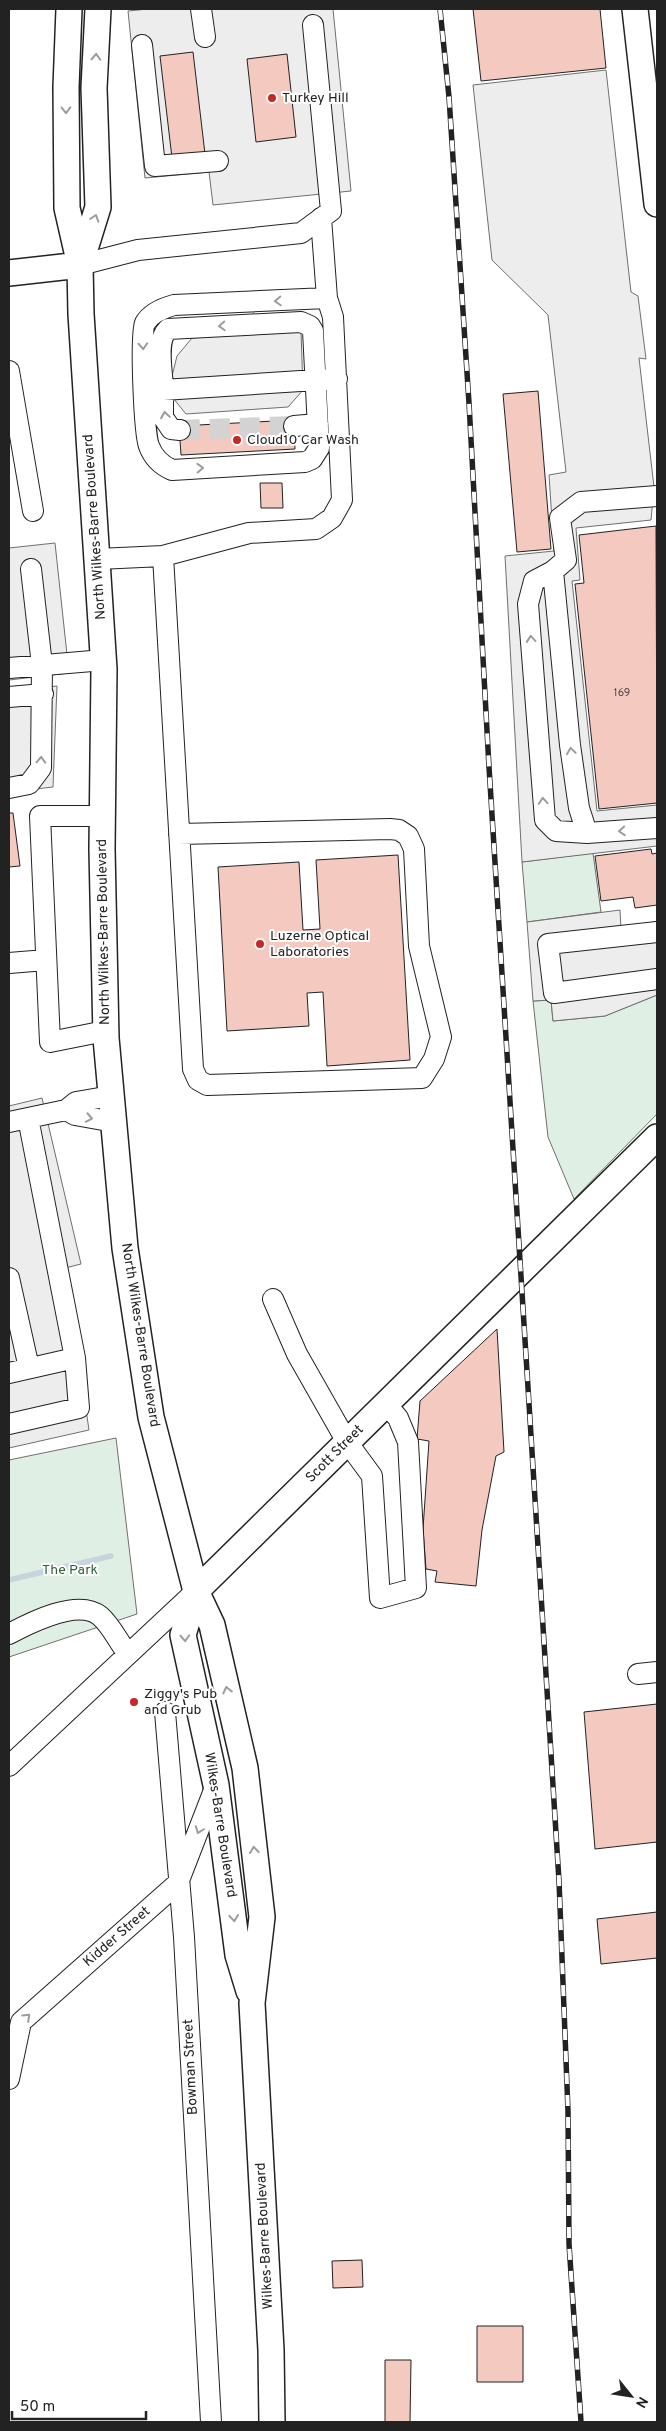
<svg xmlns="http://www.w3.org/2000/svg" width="666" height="2431" viewBox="0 0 666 2431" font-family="Overpass,sans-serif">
  <rect width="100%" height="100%" fill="#fff"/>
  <path fill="#e0efe3" stroke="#6f6f6f" d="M593 853 601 912 527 922 522 862Z
    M657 995V1114L574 1199 548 1137 533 1001 551 1000 553 1021 605 1016Z
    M116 1438 137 1614 9 1657V1460Z"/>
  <path fill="#ededed" stroke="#6f6f6f" d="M148 9H333L351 191 213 205 209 172 145 178 128 11Z
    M606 70 631 292 638 296 646 359 639 358 654 487 651 520 576 528 580 580 572 581 597 811 657 805V846L522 862 505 556 554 551 549 475 566 472 548 315 492 260 473 85Z
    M301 331 303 390 288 407 186 414 173 398 172 376 177 356 192 338Z
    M55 543 69 673 9 680V548Z
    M57 686 53 787 9 792V691Z
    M620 910 621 928 657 924V995L605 1016 553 1021 551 1000 533 1001 527 922Z
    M42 1098 81 1264 65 1268 89 1430 9 1448V1106Z"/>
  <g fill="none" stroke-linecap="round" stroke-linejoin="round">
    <path stroke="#c7d3dd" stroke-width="5.5" d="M9 1580 111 1556"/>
  </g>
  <path fill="#f3c9c0" stroke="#222" d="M473 9H600L606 68 481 81Z
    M193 52 205 154 172 158 160 56Z
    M287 54 296 137 256 142 247 59Z
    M538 391 551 549 517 552 503 394Z
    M294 420 295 449 181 455 179 426Z
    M260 483H282L283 508H261Z
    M656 526 657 803 599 809 575 584 584 583 579 535Z
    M9 813H13L20 866 9 867Z
    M651 849 652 854 657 853V905L635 908 633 897 601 901 595 856Z
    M398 855 410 1060 327 1066 323 992 307 993 309 1026 227 1031 218 867 299 862 303 930 320 929 316 860Z
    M497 1329 504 1452 496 1456 482 1530 476 1586 435 1582 437 1571 426 1569 423 1529 429 1441 417 1439 420 1401Z
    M657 1704V1842L595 1849 584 1712Z
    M657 1912V1958L601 1964 597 1919Z
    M362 2260 363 2287 333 2288 332 2261Z
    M477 2326H523V2382H477Z
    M385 2360H411L410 2422H385Z"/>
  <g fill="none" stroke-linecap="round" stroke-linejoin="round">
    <path stroke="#d3d3d3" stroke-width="20" stroke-dasharray="20 10" stroke-linecap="butt" d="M180 430 294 426"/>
    <g stroke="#222" stroke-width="22">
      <path id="minor" d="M201 9 205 37
        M142 45 155 166 218 161
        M80 265 138 250 301 233 331 211 313 25
        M327 298 174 305C163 308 151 313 145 323 140 332 144 434 149 446 153 457 161 465 172 470L305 462 312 459 319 448 313 331 310 326 301 322 168 329C155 341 163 373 163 390L316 380 337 379
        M9 371 33 511
        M163 390V417L171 429 180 430
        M294 426 318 424
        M657 496 581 502 560 518 566 560 553 571 534 581 528 604 545 820 556 831 587 833 657 828
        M163 556 249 533 316 529 332 518 342 500 333 317 327 298 321 218
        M98 559 163 556 193 1069 198 1080 207 1085 422 1078 434 1059 441 1037 419 946 414 849 408 836 399 830 390 829 179 834
        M553 571 570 745 579 808 587 833
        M9 668 104 660
        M9 697 43 694
        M9 788 29 784 41 768 42 665 31 569
        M102 816H40L50 1042 105 1031
        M657 932 548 944 554 993 657 979
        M9 963 46 960
        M66 1110 75 1115 114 1122
        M9 1122 66 1110 76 1102 111 1096
        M9 1278 29 1368
        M273 1299 297 1354 347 1442 372 1476 380 1598 416 1588 408 1442 398 1418 386 1404
        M9 1373 75 1358 28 1118
        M9 1424 79 1408 75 1358
        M9 1634C30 1623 78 1598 100 1616 111 1625 119 1643 128 1654
        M638 1674 657 1672
        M165 1712 184 1937 211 2422
        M9 1766 196 1591
        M9 2079 21 2022 178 1883 216 1785"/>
    </g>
    <g stroke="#222" stroke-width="28">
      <path id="major" d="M69 9 66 87 67 208 80 265 81 314 104 669 102 849 106 1038 125 1248 151 1417 196 1591 212 1625 245 1768 262 1917 252 2003 271 2350 272 2422
        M635 9 657 204
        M80 265 98 207 94 88 98 9
        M9 273 80 265
        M249 1991 238 1955 216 1785 183 1635 196 1591 657 1137"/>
    </g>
    <use href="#minor" stroke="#fff" stroke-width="20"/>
    <use href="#major" stroke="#fff" stroke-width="25"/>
    <g stroke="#222" stroke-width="5.5">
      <path id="rail" d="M440 9 449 97 469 403 489 767 559 1881 568 2111 569 2244 581 2422"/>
    </g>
    <use href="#rail" stroke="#fff" stroke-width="4" stroke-dasharray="11" stroke-linecap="butt"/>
  </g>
  <defs><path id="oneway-chevron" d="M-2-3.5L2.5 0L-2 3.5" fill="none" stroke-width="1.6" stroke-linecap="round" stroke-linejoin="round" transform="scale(1.25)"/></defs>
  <g stroke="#9c9c9c">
    <use href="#oneway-chevron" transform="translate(96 57) rotate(-87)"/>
    <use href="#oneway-chevron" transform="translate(66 110) rotate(89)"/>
    <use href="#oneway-chevron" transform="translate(95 218) rotate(-72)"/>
    <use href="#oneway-chevron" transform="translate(278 301) rotate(177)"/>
    <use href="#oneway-chevron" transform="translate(222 326) rotate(177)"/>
    <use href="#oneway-chevron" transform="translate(143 346) rotate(87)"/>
    <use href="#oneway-chevron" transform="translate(165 415) rotate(-99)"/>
    <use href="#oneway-chevron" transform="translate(200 468) rotate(-3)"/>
    <use href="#oneway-chevron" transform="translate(531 639) rotate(-95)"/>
    <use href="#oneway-chevron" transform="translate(571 751) rotate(-98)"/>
    <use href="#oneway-chevron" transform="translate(41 760) rotate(-88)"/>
    <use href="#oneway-chevron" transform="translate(543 801) rotate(-94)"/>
    <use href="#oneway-chevron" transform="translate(622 831) rotate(176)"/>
    <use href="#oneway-chevron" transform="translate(89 1118) rotate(11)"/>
    <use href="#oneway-chevron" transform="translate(185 1638) rotate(87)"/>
    <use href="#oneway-chevron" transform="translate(227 1690) rotate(-103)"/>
    <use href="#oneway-chevron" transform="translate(199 1830) rotate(111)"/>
    <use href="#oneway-chevron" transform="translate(254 1850) rotate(-97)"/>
    <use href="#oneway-chevron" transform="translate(234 1918) rotate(83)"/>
    <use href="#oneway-chevron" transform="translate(27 2017) rotate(-43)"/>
  </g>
  <g fill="#c62828" stroke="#fff" stroke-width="2">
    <circle cx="272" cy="98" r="5"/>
    <circle cx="237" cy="440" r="5"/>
    <circle cx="260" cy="944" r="5"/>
    <circle cx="134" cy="1702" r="5"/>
  </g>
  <g text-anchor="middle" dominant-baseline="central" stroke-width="4" stroke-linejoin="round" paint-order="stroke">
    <g font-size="11" fill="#564c4a">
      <text x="622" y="693">169</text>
    </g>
    <g font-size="14" fill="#222" stroke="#fff" text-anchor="start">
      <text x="282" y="98">Turkey Hill</text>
      <text x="247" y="440">Cloud10 Car Wash</text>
      <text x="270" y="936">Luzerne Optical<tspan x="270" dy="16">Laboratories</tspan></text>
      <text x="144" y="1694">Ziggy's Pub<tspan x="144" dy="16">and Grub</tspan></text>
    </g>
    <g font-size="14" fill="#222" stroke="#fff">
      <text transform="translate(95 527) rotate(-94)">North Wilkes-Barre Boulevard</text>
      <text transform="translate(104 932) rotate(-91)">North Wilkes-Barre Boulevard</text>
      <text transform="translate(140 1335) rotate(81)">North Wilkes-Barre Boulevard</text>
      <text transform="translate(335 1454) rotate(-45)">Scott Street</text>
      <text transform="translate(220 1825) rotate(81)">Wilkes-Barre Boulevard</text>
      <text transform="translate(117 1937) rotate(-41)">Kidder Street</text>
      <text transform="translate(191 2067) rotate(-93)">Bowman Street</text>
      <text transform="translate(265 2236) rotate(-93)">Wilkes-Barre Boulevard</text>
    </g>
    <g font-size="14" fill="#2f5e38" stroke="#fff">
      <text x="70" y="1570">The Park</text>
    </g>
  </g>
  <rect width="666" height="2431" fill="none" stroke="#222222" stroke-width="20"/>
  <g transform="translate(631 2396) rotate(120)" stroke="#ffffff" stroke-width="4" paint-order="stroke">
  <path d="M0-4L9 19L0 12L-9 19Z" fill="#222222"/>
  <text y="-8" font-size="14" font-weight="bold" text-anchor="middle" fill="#222222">N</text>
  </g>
  <path d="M12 2411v8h134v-8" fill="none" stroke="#222222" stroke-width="2.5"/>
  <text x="20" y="2411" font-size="15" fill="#222222" stroke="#ffffff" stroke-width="4" paint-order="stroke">50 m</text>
</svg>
